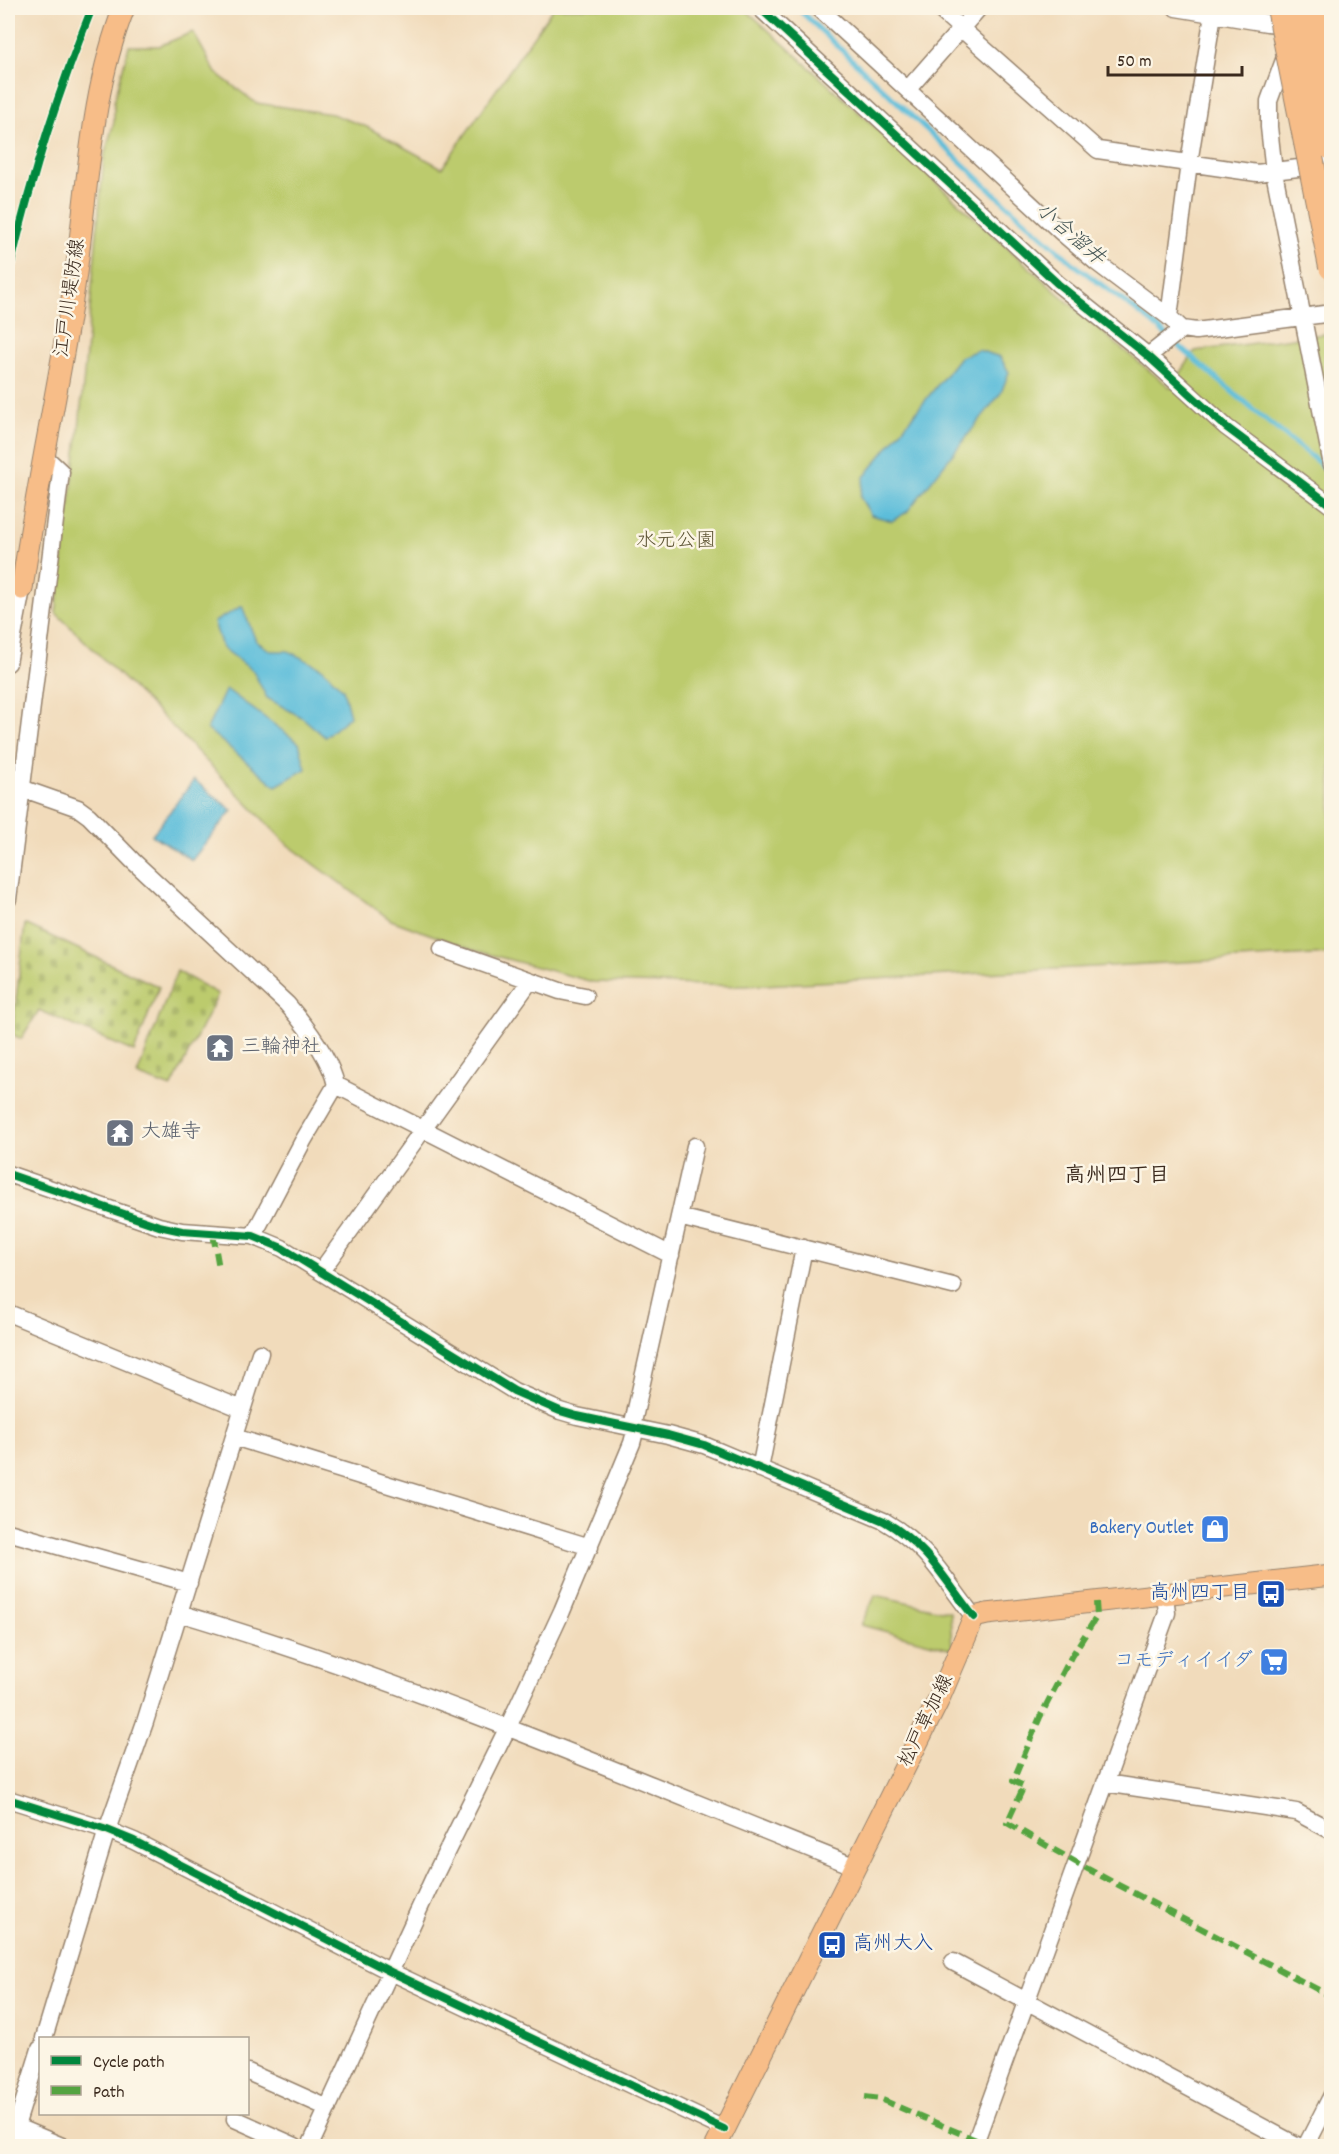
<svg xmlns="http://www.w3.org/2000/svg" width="1339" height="2154" viewBox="0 0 1339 2154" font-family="Dekko,'Klee One',sans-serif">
  <defs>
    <pattern id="cemetery-stones" width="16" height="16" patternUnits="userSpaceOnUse" patternTransform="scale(1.5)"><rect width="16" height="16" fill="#bccb6d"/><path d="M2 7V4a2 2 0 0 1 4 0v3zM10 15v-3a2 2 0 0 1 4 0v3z" fill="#a2ae5e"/></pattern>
  </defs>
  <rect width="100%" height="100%" fill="#fcf5e5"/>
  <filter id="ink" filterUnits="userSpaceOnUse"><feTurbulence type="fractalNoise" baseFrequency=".0167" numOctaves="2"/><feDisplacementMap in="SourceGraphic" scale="12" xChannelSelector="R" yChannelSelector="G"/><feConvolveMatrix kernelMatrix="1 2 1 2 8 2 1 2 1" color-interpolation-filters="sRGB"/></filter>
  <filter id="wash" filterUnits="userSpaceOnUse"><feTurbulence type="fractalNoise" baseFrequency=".008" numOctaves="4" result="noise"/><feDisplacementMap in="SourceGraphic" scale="24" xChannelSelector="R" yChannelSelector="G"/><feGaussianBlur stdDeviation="1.35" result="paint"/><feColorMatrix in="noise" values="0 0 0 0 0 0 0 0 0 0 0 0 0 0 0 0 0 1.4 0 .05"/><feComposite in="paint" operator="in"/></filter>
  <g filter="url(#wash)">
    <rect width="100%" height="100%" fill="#f1dbbb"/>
    <path fill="url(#cemetery-stones)" stroke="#7c7a46" stroke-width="1.5" d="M25 924 159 987 134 1052 39 1010 21 1039 12 1034Z
      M177 971 218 994 171 1088 137 1075Z"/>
    <path fill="#bccb6d" stroke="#7c7a46" stroke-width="1.5" d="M553 8H744L1053 289 1121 348 1171 388 1195 351 1331 333V954L744 986 593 982 473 950 391 920 288 845 180 734 56 613 79 429 104 157 114 122V102L129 46H159L193 32 216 73 256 103 332 114 367 127 442 168Z
      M875 1595 950 1612 952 1649 861 1625Z"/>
    <path fill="#5bbdda" stroke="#4b747c" stroke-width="1.5" d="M978 350 1000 357 1009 372 1001 393 907 512 892 521 871 515 860 497 864 477 960 357Z
      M242 606 256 641 271 651H288L322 668 343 689 350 716 325 737 303 718 267 698 253 671 222 647 214 622Z
      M226 689 299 743 306 769 276 786 207 729Z
      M194 780 232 810 192 860 152 835Z"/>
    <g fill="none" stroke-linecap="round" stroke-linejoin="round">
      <path stroke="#5bbdda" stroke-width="5" d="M797 8 996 195 1075 265 1150 321 1257 413 1328 470"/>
    </g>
  </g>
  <g filter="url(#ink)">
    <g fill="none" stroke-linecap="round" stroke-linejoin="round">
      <g stroke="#96826c" stroke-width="19">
        <path id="minor" d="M760 8 1058 284 1148 356 1226 427 1332 506
          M819 8 1060 231 1096 262 1169 317 1182 329 1196 331 1332 313
          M938 8 1098 150 1257 173 1332 164
          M1176 8 1267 23 1291 25
          M1288 49 1269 101V127L1274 172 1332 465
          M908 89 979 8
          M1169 317 1189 163 1213 14
          M1148 356 1182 329
          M8 663 22 589
          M21 788 78 808 89 816 133 861 287 1004C305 1025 330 1057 336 1085L303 1141 253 1236
          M8 899 61 472 44 456
          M442 949 560 991 585 996
          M336 1085 671 1255
          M8 1174 159 1226 182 1231 253 1236 282 1248 514 1391 560 1411 577 1416 668 1435 704 1445 884 1521C929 1547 943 1578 974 1617
          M679 1217 953 1286
          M321 1271 530 981
          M8 1313 242 1409
          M632 1427 695 1146
          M234 1437 590 1547
          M760 1469 804 1248
          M8 1532 189 1583
          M179 1613C412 1682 631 1778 856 1867
          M1105 1783 1284 1810 1296 1812 1332 1831
          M8 1799 107 1830 134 1841 391 1972 724 2129
          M953 1962 1298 2146
          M44 2038 107 1830 145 1722 260 1353
          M248 2072 328 2108
          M235 2119 295 2146
          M8 2126 17 2127 62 2146
          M10 2146 40 2049
          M310 2146 434 1877 508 1727 562 1611 632 1443 636 1428
          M974 2146 1167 1613 1165 1594
          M1306 2146 1332 2095"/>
      </g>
      <g stroke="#96826c" stroke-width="23">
        <path id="major" d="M22 589C36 486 60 383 75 280 88 188 90 94 124 8
          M716 2146 938 1701 974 1617 987 1614 1332 1575"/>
      </g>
      <use href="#minor" stroke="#fff" stroke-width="16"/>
      <use href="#major" stroke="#f7bd88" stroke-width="21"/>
      <g stroke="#96826c" stroke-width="28" stroke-linecap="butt">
        <path id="highway-bridge" d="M1280 8 1332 267
          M1305 8 1332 147
          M1326 8 1332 41"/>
      </g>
      <use href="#highway-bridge" stroke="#f7bd88" stroke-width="26"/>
      <path stroke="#54a441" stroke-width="6" stroke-dasharray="12 6" stroke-linecap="butt" d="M213 1234 219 1268
        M1096 1602 1097 1616 1071 1657 1040 1717 1013 1781 1024 1786 1007 1823 1086 1868 1332 1997
        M865 2097 880 2099 976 2140"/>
      <g stroke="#fcf5e5" stroke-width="11">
        <path id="cycleway" d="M760 8 1058 284 1148 356 1226 427 1332 506
          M8 276C29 185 57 94 92 8
          M8 1174 159 1226 182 1231 253 1236 282 1248 514 1391 560 1411 577 1416 668 1435 704 1445 884 1521C929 1547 943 1578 974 1617
          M8 1799 107 1830 134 1841 391 1972 724 2129"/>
      </g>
      <use href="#cycleway" stroke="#00873e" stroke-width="8"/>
    </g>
  </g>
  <defs>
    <g id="temple-square" transform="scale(1.5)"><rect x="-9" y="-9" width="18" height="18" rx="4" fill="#6b7280" stroke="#fcf5e5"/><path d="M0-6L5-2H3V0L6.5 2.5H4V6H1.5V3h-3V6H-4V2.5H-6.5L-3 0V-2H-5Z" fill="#fff"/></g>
    <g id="shop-square" transform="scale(1.5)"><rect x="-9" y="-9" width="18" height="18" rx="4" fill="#3f7fe0" stroke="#fcf5e5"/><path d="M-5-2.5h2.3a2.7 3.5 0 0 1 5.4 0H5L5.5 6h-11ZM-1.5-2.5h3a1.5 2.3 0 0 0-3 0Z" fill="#fff"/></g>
    <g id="bus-square" transform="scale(1.5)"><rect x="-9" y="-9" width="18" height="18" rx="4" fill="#1a4fb4" stroke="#fcf5e5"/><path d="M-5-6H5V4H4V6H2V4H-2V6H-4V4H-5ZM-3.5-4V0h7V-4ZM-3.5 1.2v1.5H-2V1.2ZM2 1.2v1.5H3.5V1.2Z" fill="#fff"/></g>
    <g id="supermarket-square" transform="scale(1.5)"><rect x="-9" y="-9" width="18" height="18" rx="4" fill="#3f7fe0" stroke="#fcf5e5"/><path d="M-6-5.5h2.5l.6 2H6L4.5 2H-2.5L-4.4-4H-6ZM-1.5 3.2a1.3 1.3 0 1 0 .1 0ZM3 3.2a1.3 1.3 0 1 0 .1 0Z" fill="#fff"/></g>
  </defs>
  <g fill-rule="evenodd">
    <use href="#temple-square" x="220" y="1048"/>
    <use href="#temple-square" x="120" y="1133"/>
    <use href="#shop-square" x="1215" y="1529"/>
    <use href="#bus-square" x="1271" y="1594"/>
    <use href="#supermarket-square" x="1274" y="1662"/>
    <use href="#bus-square" x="832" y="1945"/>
  </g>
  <g text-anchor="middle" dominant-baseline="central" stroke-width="5" stroke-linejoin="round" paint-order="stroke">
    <g font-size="20" fill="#3b2a1e" stroke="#fcf5e5">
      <text transform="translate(71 298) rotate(-82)">江戸川堤防線</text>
      <text transform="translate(927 1721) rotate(-64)">松戸草加線</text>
    </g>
    <g font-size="20" fill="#5b5232" stroke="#fcf5e5">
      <text x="676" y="542">水元公園</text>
    </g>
    <g font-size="20" fill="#5b616d" stroke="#fcf5e5" text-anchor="start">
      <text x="241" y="1048">三輪神社</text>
      <text x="141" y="1133">大雄寺</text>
    </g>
    <g font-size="20" fill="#366cbe" stroke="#fcf5e5" text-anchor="end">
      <text x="1194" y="1529">Bakery Outlet</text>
      <text x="1253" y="1662">コモディイイダ</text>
    </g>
    <g font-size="20" fill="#164399" stroke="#fcf5e5" text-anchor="end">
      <text x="1250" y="1594">高州四丁目</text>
      <text x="853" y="1945" text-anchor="start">高州大入</text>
    </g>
    <g font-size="21" font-style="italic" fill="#455656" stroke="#fcf5e5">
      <text transform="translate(1069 235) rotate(41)">小合溜井</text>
    </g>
    <g font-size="21" font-weight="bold" fill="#3b2a1e" stroke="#fcf5e5">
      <text x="1117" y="1177">高州四丁目</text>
    </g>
  </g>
  <rect width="1339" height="2154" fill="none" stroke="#fcf5e5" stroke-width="30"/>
  <rect x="39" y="2037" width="210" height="78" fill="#fcf5e5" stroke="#afa495" stroke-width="1.5"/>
  <rect x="51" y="2056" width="30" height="9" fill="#00873e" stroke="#afa495" stroke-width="1.5"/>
  <text x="93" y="2067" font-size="18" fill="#3b2a1e">Cycle path</text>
  <rect x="51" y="2086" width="30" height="9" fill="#54a441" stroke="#afa495" stroke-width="1.5"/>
  <text x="93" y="2097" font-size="18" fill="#3b2a1e">Path</text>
  <path d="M1108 66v9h134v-9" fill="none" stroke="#3b2a1e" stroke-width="3"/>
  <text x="1117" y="66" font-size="18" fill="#3b2a1e" stroke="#fcf5e5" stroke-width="4.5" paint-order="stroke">50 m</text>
</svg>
